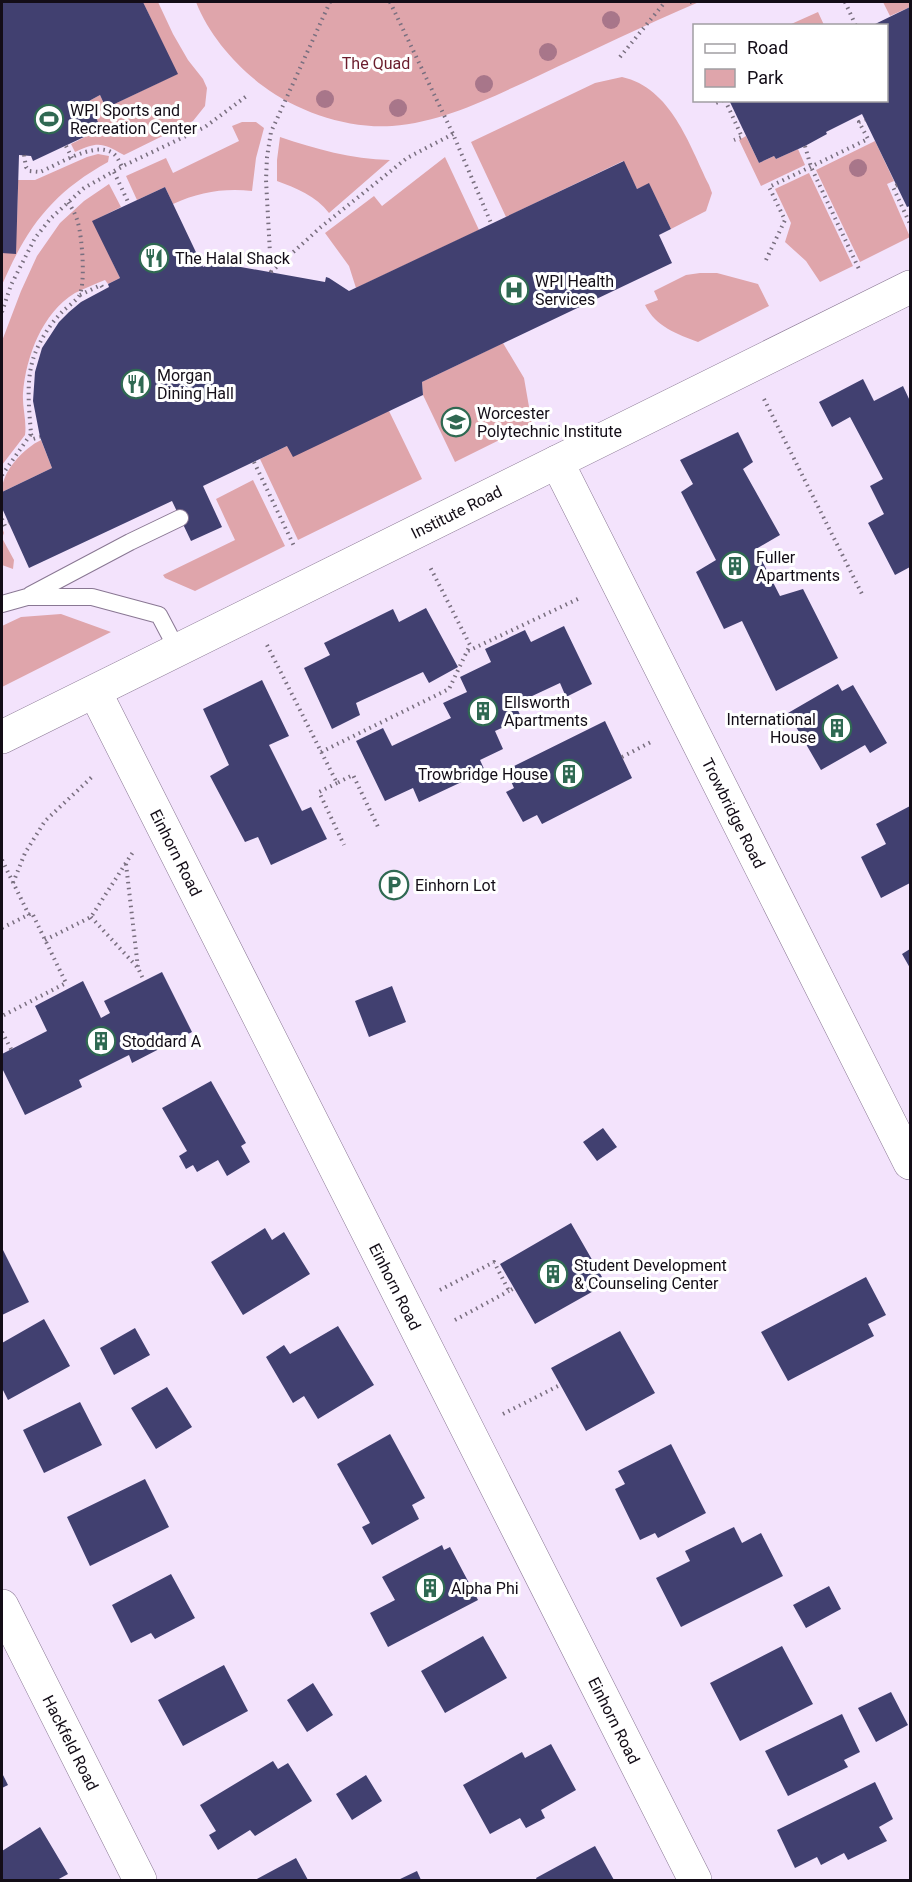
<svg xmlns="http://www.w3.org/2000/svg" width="912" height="1882" viewBox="0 0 912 1882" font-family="Roboto,sans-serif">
  <rect width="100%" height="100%" fill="#f3e3fc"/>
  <path fill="#dfa5ab" d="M143 2H158L173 34 188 60 203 79 207 88 205 106 193 121 124 155C102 143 99 141 75 152L71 144 101 129 89 101 100 95 106 108 177 74Z
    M196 2H699C645 25 591 51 538 76 492 97 444 122 392 126 348 129 298 112 263 86 235 65 209 35 196 2Z
    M883 2H910V7L890 16Z
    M818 12 824 25H789Z
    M622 77C671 88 689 144 709 185L712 193 706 211 671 229 649 184 637 189 623 161 506 217 471 142 595 83Z
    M242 122H256L264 128 256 158 252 191C224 188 199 192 173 204L165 187 137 200 126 176 166 158 173 173 239 141 232 126Z
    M746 136 759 163 774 156 776 159 798 149 805 165 761 186 739 140Z
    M280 137C316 149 351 159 390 160L329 213C316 196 296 188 277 181V160Z
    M875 141 894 181 887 184 910 237 860 262 816 170Z
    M98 154 109 156 108 162C52 193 27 227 2 285V247L17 221 18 180H35L87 157Z
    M445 157 479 230 356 288 349 266 325 233 374 196 382 206Z
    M809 173 853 266 820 282 806 261 785 242 791 223 775 189Z
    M109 184 121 207 93 221 120 278 108 284 105 280C95 284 85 288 75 293 42 313 26 357 23 393 22 407 27 421 25 435L2 465V341L21 291 37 256 60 223 84 201Z
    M700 273H717L758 284 769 306 698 342C677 334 656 327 645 305L658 300 654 291 686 275Z
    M503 343 524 378 532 424 455 462 423 395 422 382Z
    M389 411 422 479 298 540 260 459 287 446Z
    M41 440 52 468 2 492C1 472 24 448 41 440Z
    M253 480 285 546 195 591 165 578 163 575 235 540 216 499Z
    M2 527 4 533 2 538 14 560 13 569 2 565Z
    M61 614 111 632 2 687V626L21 617Z"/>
  <path fill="#414070" d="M2 2H143L178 74 106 108 100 95 89 101 101 129 33 161 31 156 19 155 16 254 2 253Z
    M910 7V206L907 207 862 114 826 132 827 134 805 146 776 159 774 156 759 163 729 100H886V26H871Z
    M624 161 637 189 649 183 671 229 659 235 672 263 422 382 423 395 293 457 287 446 203 486 222 527 191 541 172 501 29 568 2 508V492L52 468 40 437 33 401 35 372 42 348 59 322 69 312 81 302 109 287 108 284 120 278 92 221 165 187 203 267 222 258 225 259 224 264 325 282 326 277 329 278 349 291Z
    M863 379 874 401 903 386 910 401V567L895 575 868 523 884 514 870 486 883 479 850 417 832 427 819 402Z
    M738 432 753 462 743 469 780 535 756 549 780 596 803 589 838 658 776 691 742 621 724 629 696 572 716 560 681 492 693 484 680 460Z
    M426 608 458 667 429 683 423 672 356 703 360 715 332 729 304 668 330 655 324 643 393 609 399 622Z
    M564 626 592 684 566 697 560 683 515 704 522 719 495 731 503 749 480 760 485 771 419 802 413 788 385 801 356 741 383 728 392 746 451 718 443 703 467 692 460 677 491 662 485 649 525 630 531 642Z
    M262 680 289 736 269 745 302 811 311 807 327 839 271 865 258 837 245 842 210 776 229 765 203 709Z
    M838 684 842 691 853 685 887 743 870 753 865 745 821 770 788 713Z
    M605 721 632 778 542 824 537 815 523 822 506 792 514 788 506 770Z
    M910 806V883L881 898 861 857 886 844 876 824Z
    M910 949V968L902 954Z
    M162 972 192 1032 132 1063 129 1055 79 1080 82 1087 25 1115 2 1068V1054L47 1031 35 1006 83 981 101 1018 110 1013 104 1001Z
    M392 986 406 1022 369 1037 355 1001Z
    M211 1081 246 1143 241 1146 250 1162 227 1176 218 1160 197 1172 193 1165 186 1169 179 1156 187 1151 162 1108Z
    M603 1128 617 1147 597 1161 583 1142Z
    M571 1223 606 1284 535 1324 500 1264Z
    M265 1228 272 1240 284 1232 310 1274 243 1315 211 1262Z
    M3 1250 29 1302 2 1315V1251Z
    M866 1277 886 1315 868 1324 874 1336 788 1381 761 1332Z
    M44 1319 70 1366 8 1400 2 1388V1343Z
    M338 1326 374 1385 318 1419 304 1396 293 1403 266 1357 284 1345 290 1354Z
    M135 1328 150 1355 114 1375 100 1348Z
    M620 1331 655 1393 586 1431 551 1368Z
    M167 1387 192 1427 156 1449 131 1408Z
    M80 1402 102 1445 44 1473 23 1430Z
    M390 1434 425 1498 412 1505 419 1519 372 1545 362 1527 370 1523 337 1464Z
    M671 1444 706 1513 658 1538 655 1533 640 1540 615 1489 625 1484 618 1471Z
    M145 1479 169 1527 90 1566 67 1517Z
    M734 1527 742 1543 761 1533 783 1576 681 1627 656 1578 690 1561 685 1551Z
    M442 1545 444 1550 450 1547 478 1600 388 1647 370 1613 395 1600 382 1577Z
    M171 1574 195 1618 155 1639 151 1633 131 1643 112 1605Z
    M829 1586 841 1609 806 1628 793 1605Z
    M483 1636 507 1678 445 1713 421 1671Z
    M782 1646 813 1704 740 1741 710 1683Z
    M224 1665 248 1711 183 1746 158 1700Z
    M313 1683 333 1715 307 1732 287 1700Z
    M891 1692 908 1725 876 1742 858 1708Z
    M842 1714 860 1752 844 1760 848 1767 788 1796 765 1751Z
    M551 1744 576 1790 541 1810 545 1818 526 1828 520 1818 490 1834 463 1785 522 1752 525 1758Z
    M273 1761 278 1769 288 1763 312 1801 255 1836 250 1830 218 1850 209 1835 216 1831 200 1805Z
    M2 1773 8 1785 2 1788Z
    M366 1775 382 1801 352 1820 336 1794Z
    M875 1782 893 1819 879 1827 887 1841 848 1860 844 1853 821 1865 817 1857 795 1868 777 1830Z
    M40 1827 68 1874 57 1880H2V1851Z
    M595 1846 614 1880H537L536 1878Z
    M296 1858 308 1880H255Z
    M417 1871 421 1880H398Z"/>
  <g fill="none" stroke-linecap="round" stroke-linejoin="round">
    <g stroke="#897793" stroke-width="18">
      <path id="service" d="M30 595 130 542 180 518
        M2 604 27 597H92L159 615 178 651"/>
    </g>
    <g stroke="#897793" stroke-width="34">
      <g id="minor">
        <path id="s1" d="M557 462 910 1163"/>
        <path id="s2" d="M95 692 695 1880"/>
        <path id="s3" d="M2 1606 140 1880"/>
      </g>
    </g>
    <g stroke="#897793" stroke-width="34">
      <g id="tertiary">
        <path id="s4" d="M2 737 910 287"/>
      </g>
    </g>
    <path stroke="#796f7f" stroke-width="4" stroke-dasharray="1.5 4.5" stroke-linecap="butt" d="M390 2 453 134 491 223
      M690 2H696
      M845 2 856 26
      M620 57 665 2
      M725 100 742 137 734 140
      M716 103 723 100
      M66 146 72 158
      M805 146 811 167 859 269
      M24 155 26 167 29 171 40 172C57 165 93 142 111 152 117 155 119 161 122 167
      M114 172 129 204
      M897 185 893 187 910 224
      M766 260 785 220 769 187 868 139 859 122 865 120
      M271 272 266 180 267 157 271 132 330 2
      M271 272 321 227 407 158 453 134
      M80 295 101 285 104 290
      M2 312 11 285 35 238 51 218 84 188 125 165 205 127 248 95
      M764 399 862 594
      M31 434 33 439 40 437
      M254 462 295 548
      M2 475 31 434C29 406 25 377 36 351 42 337 51 323 62 312 67 307 75 302 79 296 86 284 82 237 78 223 76 215 72 208 68 202
      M2 519 5 526 9 523
      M267 645 337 783 353 775 379 829
      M468 651 580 598
      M321 752 449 689 470 645 429 565
      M622 757 653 741
      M337 783 319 792 344 845
      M2 860 29 915
      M126 864 138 968
      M13 883 25 853 45 821 94 775
      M91 917 138 968 144 981
      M2 928 32 913 66 983 2 1016
      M45 940 91 917 133 852
      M2 1032 11 1049
      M440 1290 494 1262 509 1291 514 1288
      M455 1320 509 1291
      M503 1414 560 1385"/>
    <use href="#service" stroke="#fff" stroke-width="16"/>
    <use href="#minor" stroke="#fff" stroke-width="33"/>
    <use href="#tertiary" stroke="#fff" stroke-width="33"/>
  </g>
  <g fill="#a8768a">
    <circle cx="611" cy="20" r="9"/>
    <circle cx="548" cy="52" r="9"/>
    <circle cx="484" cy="84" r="9"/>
    <circle cx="325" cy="99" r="9"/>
    <circle cx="398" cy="108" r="9"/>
    <circle cx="858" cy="168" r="9"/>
  </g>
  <defs>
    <g id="stadium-ring" transform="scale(1.5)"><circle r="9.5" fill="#fff" stroke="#2f6952" stroke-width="1.5"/><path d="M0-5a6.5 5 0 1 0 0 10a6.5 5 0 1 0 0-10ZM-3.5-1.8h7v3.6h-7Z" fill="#2f6952"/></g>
    <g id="restaurant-ring" transform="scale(1.5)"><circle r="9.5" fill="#fff" stroke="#2f6952" stroke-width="1.5"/><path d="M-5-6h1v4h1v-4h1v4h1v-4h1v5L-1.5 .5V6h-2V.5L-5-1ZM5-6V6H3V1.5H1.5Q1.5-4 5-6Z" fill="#2f6952"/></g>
    <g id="hospital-ring" transform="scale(1.5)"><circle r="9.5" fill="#fff" stroke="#2f6952" stroke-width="1.5"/><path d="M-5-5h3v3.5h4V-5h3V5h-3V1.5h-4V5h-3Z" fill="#2f6952"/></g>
    <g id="university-ring" transform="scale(1.5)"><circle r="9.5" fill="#fff" stroke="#2f6952" stroke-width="1.5"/><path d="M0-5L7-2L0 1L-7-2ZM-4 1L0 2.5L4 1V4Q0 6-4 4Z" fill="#2f6952"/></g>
    <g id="building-ring" transform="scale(1.5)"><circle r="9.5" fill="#fff" stroke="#2f6952" stroke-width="1.5"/><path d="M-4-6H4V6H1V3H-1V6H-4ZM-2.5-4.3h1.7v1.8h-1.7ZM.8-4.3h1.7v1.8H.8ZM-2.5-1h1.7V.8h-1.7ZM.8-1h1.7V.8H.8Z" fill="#2f6952"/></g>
    <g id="parking-ring" transform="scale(1.5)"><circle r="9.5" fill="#fff" stroke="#2f6952" stroke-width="1.5"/><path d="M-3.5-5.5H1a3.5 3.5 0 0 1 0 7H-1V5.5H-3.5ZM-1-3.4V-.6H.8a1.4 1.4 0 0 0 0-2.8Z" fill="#2f6952"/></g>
  </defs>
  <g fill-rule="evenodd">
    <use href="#stadium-ring" x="49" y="119"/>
    <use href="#restaurant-ring" x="154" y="258"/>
    <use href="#hospital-ring" x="514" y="290"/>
    <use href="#restaurant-ring" x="136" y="384"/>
    <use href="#university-ring" x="456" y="422"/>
    <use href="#building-ring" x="735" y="566"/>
    <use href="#building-ring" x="483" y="711"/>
    <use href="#building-ring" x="837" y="728"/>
    <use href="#building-ring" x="569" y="774"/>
    <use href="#parking-ring" x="394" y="885"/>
    <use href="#building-ring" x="101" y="1041"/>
    <use href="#building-ring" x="553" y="1274"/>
    <use href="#building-ring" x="430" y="1588"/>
  </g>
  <g text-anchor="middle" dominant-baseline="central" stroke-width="6" stroke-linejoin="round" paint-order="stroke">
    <g font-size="16" fill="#6b1d2d" stroke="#fff">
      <text x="376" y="63">The Quad</text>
    </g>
    <g font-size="16" fill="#130d17" stroke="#fff" text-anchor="start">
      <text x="70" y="110">WPI Sports and<tspan x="70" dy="18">Recreation Center</tspan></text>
      <text x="175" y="258">The Halal Shack</text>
      <text x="535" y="281">WPI Health<tspan x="535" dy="18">Services</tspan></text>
      <text x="157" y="375">Morgan<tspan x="157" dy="18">Dining Hall</tspan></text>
      <text x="477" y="413">Worcester<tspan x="477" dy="18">Polytechnic Institute</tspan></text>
      <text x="756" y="557">Fuller<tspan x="756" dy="18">Apartments</tspan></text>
      <text x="504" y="702">Ellsworth<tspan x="504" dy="18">Apartments</tspan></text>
      <text x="816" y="719" text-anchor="end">International<tspan x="816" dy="18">House</tspan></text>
      <text x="548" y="774" text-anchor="end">Trowbridge House</text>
      <text x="415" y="885">Einhorn Lot</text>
      <text x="122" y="1041">Stoddard A</text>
      <text x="574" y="1265">Student Development<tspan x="574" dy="18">&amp; Counseling Center</tspan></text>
      <text x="451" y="1588">Alpha Phi</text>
    </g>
    <g font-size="16" fill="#130d17" stroke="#fff">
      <text stroke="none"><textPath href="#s4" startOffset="507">Institute Road</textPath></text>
      <text stroke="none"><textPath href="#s1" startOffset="393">Trowbridge Road</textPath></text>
      <text stroke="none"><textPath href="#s2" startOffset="180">Einhorn Road</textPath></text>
      <text stroke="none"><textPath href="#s2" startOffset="666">Einhorn Road</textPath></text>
      <text stroke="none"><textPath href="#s2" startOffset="1152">Einhorn Road</textPath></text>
      <text stroke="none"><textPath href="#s3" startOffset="153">Hackfeld Road</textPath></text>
    </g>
  </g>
  <rect width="912" height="1882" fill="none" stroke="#130d17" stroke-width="6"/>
  <rect x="693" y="24" width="195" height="78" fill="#ffffff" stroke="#a19ea2" stroke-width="1.5"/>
  <rect x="705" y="44" width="30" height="9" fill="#ffffff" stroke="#a19ea2" stroke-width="1.5"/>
  <text x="747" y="54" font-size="18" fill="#130d17">Road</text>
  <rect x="705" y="69" width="30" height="18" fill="#dfa5ab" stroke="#a19ea2" stroke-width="1.5"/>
  <text x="747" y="84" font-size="18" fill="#130d17">Park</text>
</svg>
